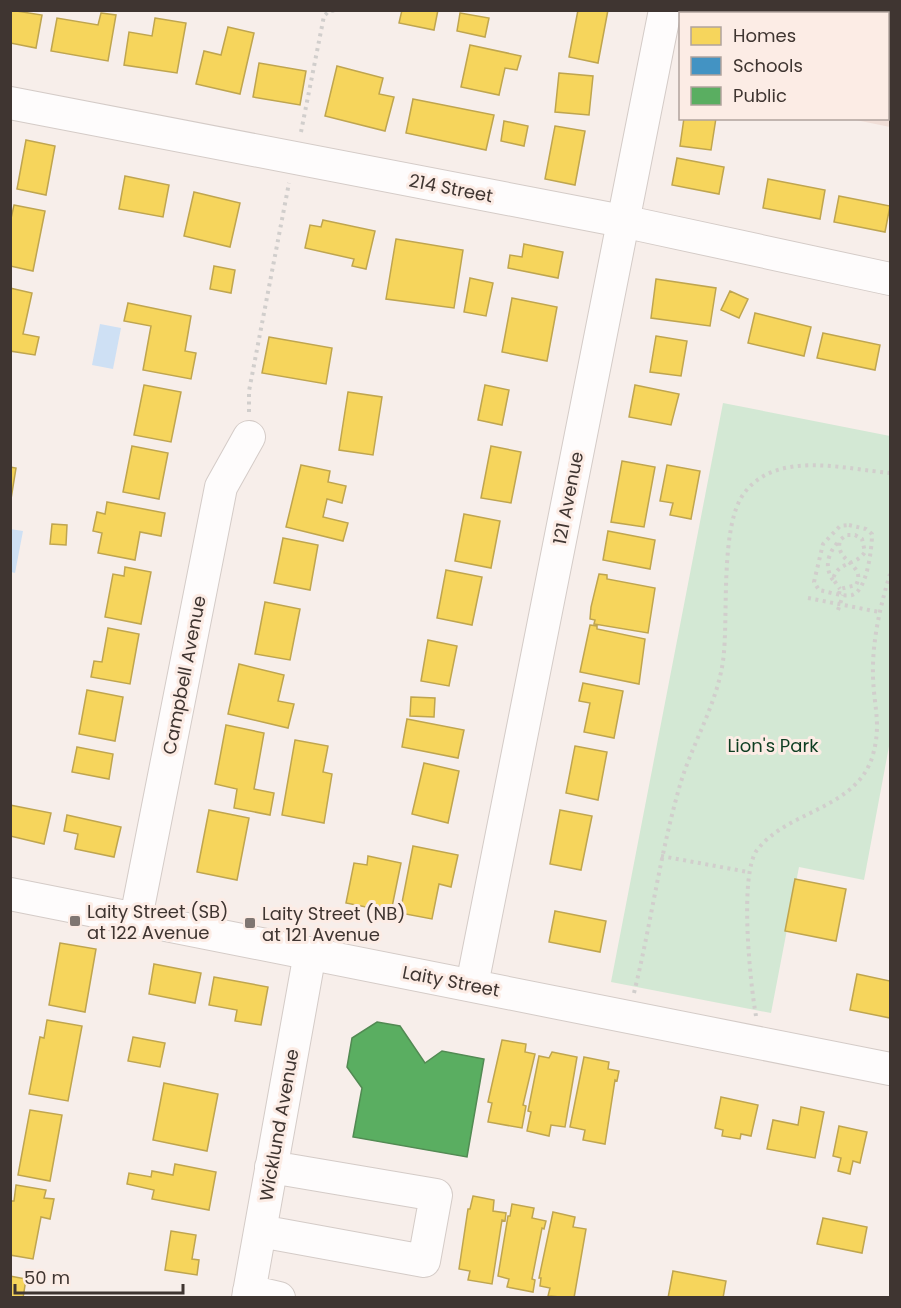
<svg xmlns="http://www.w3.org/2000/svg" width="901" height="1308" viewBox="0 0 901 1308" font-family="Poppins,sans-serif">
  <rect width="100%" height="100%" fill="#f7eeea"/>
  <path fill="#f1dfd8" d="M859 11H890V127L851 119 888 118V14L858 13Z"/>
  <path fill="#d3e8d4" d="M723 403 890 436V741L864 880 799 867 771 1013 611 982Z"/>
  <path fill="#cee0f4" d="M100 324 121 328 113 369 92 365Z
    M10 529 23 531 15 573 11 572Z"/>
  <path fill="#f6d55c" stroke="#bfa54f" stroke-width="1.5" d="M10 10 42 15 36 48 10 43Z
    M402 10H438L434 30 399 23Z
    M578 10H608L598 63 569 57Z
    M715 10H758L757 14H714Z
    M782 10H815L814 14H781Z
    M101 13 116 15 108 61 51 51 57 18 98 25Z
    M460 13 489 18 485 37 457 31Z
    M155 18 186 23 177 73 124 65 129 32 152 36Z
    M228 27 254 33 240 94 196 84 204 51 221 55Z
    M470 45 521 56 517 70 505 68 499 95 461 87Z
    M259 63 306 71 300 105 253 97Z
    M337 66 383 78 379 94 394 97 385 131 325 116Z
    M559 73 593 76 589 115 555 112Z
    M413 99 494 115 486 150 406 133Z
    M684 118H716L711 150 680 146Z
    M504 121 528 126 524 146 501 141Z
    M555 126 585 131 575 185 545 179Z
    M26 140 55 146 46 195 17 189Z
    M677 158 724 167 719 194 672 185Z
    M125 176 169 185 163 217 119 209Z
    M768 179 825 190 820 219 763 208Z
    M194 192 240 203 230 247 184 236Z
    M839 196 890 206 885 232 834 222Z
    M14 205 45 211 33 271 10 266V223Z
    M323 220 375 231 366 269 352 266 354 259 305 248 310 225 321 227Z
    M396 239 463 250 454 308 386 299Z
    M524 244 563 252 558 278 508 268 510 255 522 257Z
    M214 266 235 270 231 293 210 289Z
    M470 278 493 283 486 316 464 312Z
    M656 279 716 288 710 326 651 318Z
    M10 288 32 293 23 334 39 337 35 355 10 351Z
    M730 291 748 299 739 318 721 310Z
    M512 298 557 307 547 361 502 352Z
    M128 303 191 316 185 351 196 353 191 379 143 370 151 326 124 321Z
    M755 313 811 327 804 356 748 343Z
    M823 333 880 345 875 370 817 358Z
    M656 336 687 341 681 376 650 372Z
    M269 337 332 348 326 384 262 373Z
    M144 385 181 392 171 442 134 435Z
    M485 385 509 390 502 425 478 420Z
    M635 385 679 394 671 425 629 417Z
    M348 392 382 397 373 455 339 450Z
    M132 446 168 453 159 499 123 492Z
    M491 446 521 452 511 503 481 498Z
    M622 461 655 467 644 527 611 522Z
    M301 465 330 471 328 482 346 486 342 503 327 499 323 517 348 523 343 541 286 527Z
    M667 465 700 471 691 519 670 515 673 503 660 501Z
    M10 467 16 468 11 499H10Z
    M107 502 165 513 161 536 140 532 135 560 98 553 102 533 93 531 97 512 105 514Z
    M464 514 500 521 491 568 455 561Z
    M52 524 67 525 66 545 50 544Z
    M608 531 655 540 650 569 603 560Z
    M283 538 318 545 310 590 274 583Z
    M125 567 151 572 141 624 105 617 113 574 124 576Z
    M446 570 482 577 472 625 437 618Z
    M599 574 607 575V579L655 588 648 633 594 624 595 620 590 619 591 607Z
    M265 602 300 609 290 660 255 654Z
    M590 625 597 626V629L645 639 639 684 580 672Z
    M108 628 139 634 130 684 91 677 94 661 102 662Z
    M428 640 457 646 449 686 421 681Z
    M239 664 284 675 278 701 294 704 288 728 228 714Z
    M583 683 623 691 614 738 584 732 590 703 579 701Z
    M87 690 123 697 115 741 79 734Z
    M411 697 435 698 434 717 410 716Z
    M407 719 464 730 458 758 402 747Z
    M226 725 264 733 254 789 274 793 270 815 234 808 237 789 215 784Z
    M295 740 328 746 323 772 332 774 324 823 282 815Z
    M575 746 607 752 598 800 566 793Z
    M77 747 113 754 109 779 72 772Z
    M424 763 459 771 448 823 412 814Z
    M10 805 51 813 44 844 10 836Z
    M209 810 249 818 237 880 197 872Z
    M560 810 592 816 581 870 550 864Z
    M67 815 121 827 114 857 75 849 78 834 64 831Z
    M413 846 458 855 451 887 439 884 432 919 400 913Z
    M368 856 401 863 391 912 346 903 354 863 367 865Z
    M795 879 846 889 836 941 785 931Z
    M555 911 606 921 600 952 549 942Z
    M60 943 96 949 85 1012 49 1005Z
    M154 964 201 973 195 1003 149 994Z
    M857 974 890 981V1018L850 1010Z
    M214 977 268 987 261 1025 235 1021 237 1010 209 1005Z
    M47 1020 82 1026 68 1101 29 1094 40 1037 44 1038Z
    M133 1037 165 1043 160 1067 128 1061Z
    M502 1040 526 1044 525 1052 535 1054 523 1105 526 1106 522 1128 488 1122 492 1103 488 1102Z
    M552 1052 577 1057 565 1127 551 1125 549 1136 527 1131 531 1112 528 1111 539 1056 549 1058Z
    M584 1057 609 1062 608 1069 619 1071 617 1081 615 1080 605 1144 583 1140 585 1130 570 1127Z
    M164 1083 218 1094 207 1151 153 1140Z
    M721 1097 758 1105 751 1136 741 1134 740 1139 722 1136 723 1130 715 1128Z
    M801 1107 824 1112 815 1158 767 1149 773 1120 798 1125Z
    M30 1110 62 1115 50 1181 18 1175Z
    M839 1126 867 1132 860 1163 853 1161 850 1174 838 1171 841 1158 833 1156Z
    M175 1164 216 1172 209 1210 152 1199 154 1190 127 1184 129 1173 151 1177 152 1171 173 1175Z
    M16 1185 46 1190 44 1198 54 1199 50 1219 41 1217 33 1259 10 1255V1201H14Z
    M473 1196 494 1200 493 1211 506 1213 505 1221 502 1220 492 1284 468 1280 470 1271 459 1269 468 1209H470Z
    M512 1204 534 1208 532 1218 546 1221 544 1229 542 1228 532 1279 535 1280 533 1292 507 1287 509 1279 498 1276 508 1216H510Z
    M553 1212 575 1217 573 1227 586 1229 574 1298 548 1296 550 1288 540 1286 541 1278H539Z
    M823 1218 867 1227 862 1253 817 1244Z
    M171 1231 196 1235 192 1259 199 1260 197 1275 165 1270Z
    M673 1271 726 1281 723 1298H668Z
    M10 1276 26 1279 23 1298H10Z"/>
  <path fill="#4393c3" stroke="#427797" stroke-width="1.5" d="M879 10H890V49H888V14H879Z
    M879 10H890V49H888V14H879Z"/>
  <path fill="#5aae61" stroke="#528a53" stroke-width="1.5" d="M377 1022 400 1026 425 1063 442 1051 484 1059 467 1157 353 1137 362 1088 347 1067 352 1038Z"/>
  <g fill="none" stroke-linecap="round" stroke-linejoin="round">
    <g stroke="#d4cbc7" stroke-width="34">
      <path id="minor" d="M10 103 622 221 890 279
        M10 894 890 1069
        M136 918 221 487 249 437
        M472 985 665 10
        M260 1231 424 1261 436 1195 271 1167
        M249 1291 279 1298
        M248 1298 310 953"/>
    </g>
    <path stroke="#d1cecc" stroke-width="4" stroke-dasharray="3 4.5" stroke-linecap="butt" d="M301 132 324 16 329 11 338 10
      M249 412V391L289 183
      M849 525 866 529 872 534C872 548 867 591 852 595 842 597 829 592 819 590L814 582 823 544 840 526Z
      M833 580C823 566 829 552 839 541
      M839 594 840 589 856 585C867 564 834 562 840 540L846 535H855L862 539 865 552C856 566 838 561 833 579L840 589
      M808 598 879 612
      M838 610 843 595
      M661 856 748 872
      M634 993C651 924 660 854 680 785 692 744 717 704 723 661 729 619 719 524 745 492 778 450 845 469 890 473
      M756 1016C750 983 739 874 757 850 788 810 854 810 872 758 882 725 874 708 873 677 872 641 880 607 890 574"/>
    <use href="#minor" stroke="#fefcfc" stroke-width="32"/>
  </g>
  <g fill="#7f7672" stroke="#fcece5" stroke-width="2">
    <rect x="69" y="915" width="12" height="12" rx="3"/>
    <rect x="244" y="917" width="12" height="12" rx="3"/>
  </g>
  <g text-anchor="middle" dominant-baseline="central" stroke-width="6" stroke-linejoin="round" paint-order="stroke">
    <g font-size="18" fill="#3f3531" stroke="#fcece5">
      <text transform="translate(451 188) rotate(11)">214 Street</text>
      <text transform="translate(568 498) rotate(-79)">121 Avenue</text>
      <text transform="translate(184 675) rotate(-79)">Campbell Avenue</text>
      <text transform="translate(451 981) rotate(11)">Laity Street</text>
      <text transform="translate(279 1125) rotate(-80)">Wicklund Avenue</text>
    </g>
    <g font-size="18" fill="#0e3e22" stroke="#fcece5">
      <text x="773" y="745">Lion's Park</text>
    </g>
    <g font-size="18" fill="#3f3531" stroke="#fcece5" text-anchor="start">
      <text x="87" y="911">Laity Street (SB)<tspan x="87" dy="21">at 122 Avenue</tspan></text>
      <text x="262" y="913">Laity Street (NB)<tspan x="262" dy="21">at 121 Avenue</tspan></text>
    </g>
  </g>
  <rect width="901" height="1308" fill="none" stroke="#3f3531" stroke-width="24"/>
  <rect x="679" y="12" width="210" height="108" fill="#fcece5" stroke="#b0a39d" stroke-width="1.5"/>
  <rect x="691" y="27" width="30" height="18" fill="#f6d55c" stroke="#b0a39d" stroke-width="1.5"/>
  <text x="733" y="42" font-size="18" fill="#3f3531">Homes</text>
  <rect x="691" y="57" width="30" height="18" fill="#4393c3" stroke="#b0a39d" stroke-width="1.5"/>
  <text x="733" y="72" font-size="18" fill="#3f3531">Schools</text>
  <rect x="691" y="87" width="30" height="18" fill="#5aae61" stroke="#b0a39d" stroke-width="1.5"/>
  <text x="733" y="102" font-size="18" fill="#3f3531">Public</text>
  <path d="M15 1284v9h168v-9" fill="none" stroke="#3f3531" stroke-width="3"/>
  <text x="24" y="1284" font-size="18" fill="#3f3531" stroke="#fcece5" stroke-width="4.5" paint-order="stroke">50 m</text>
</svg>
